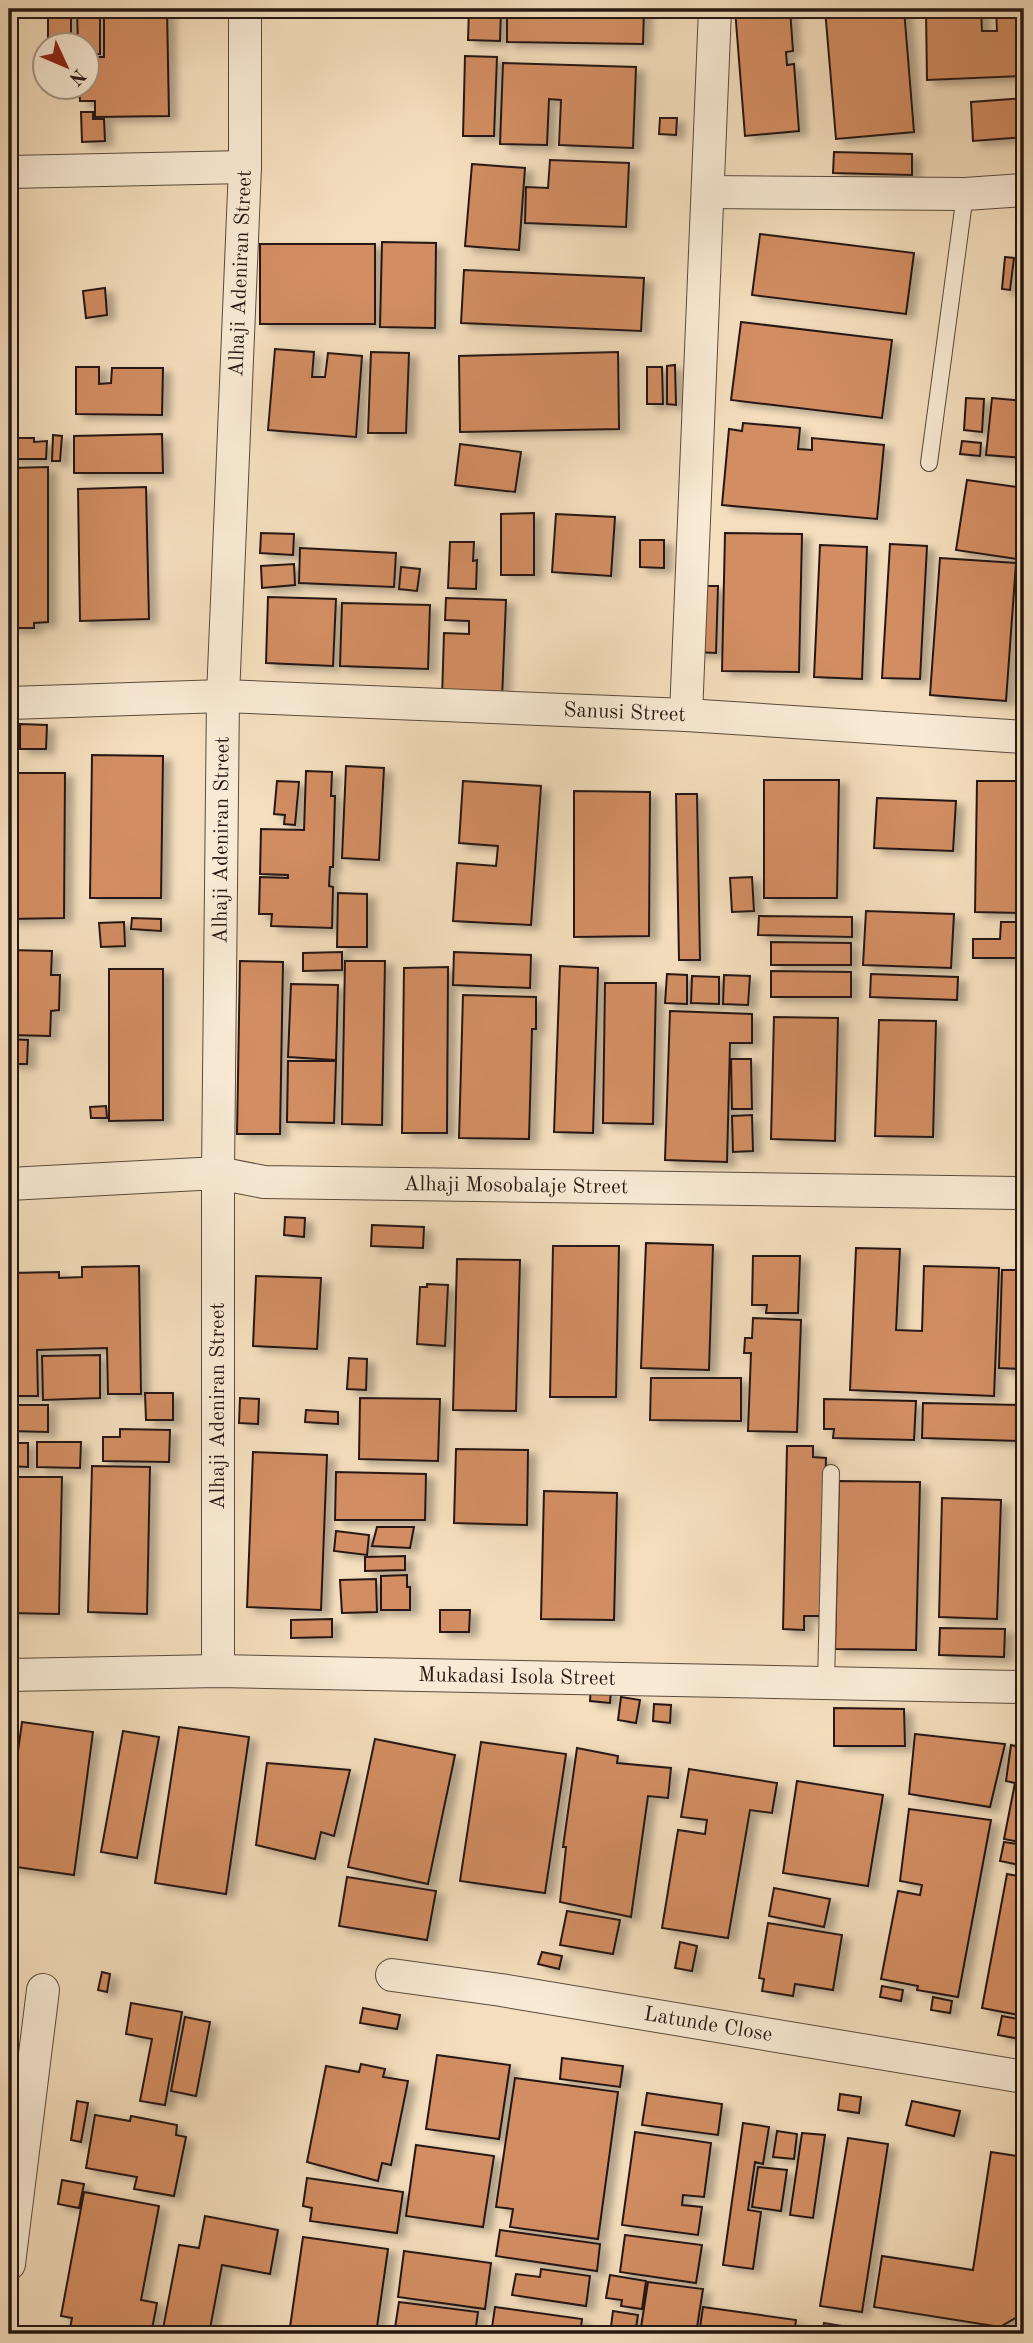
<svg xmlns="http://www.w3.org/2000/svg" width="1033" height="2343" viewBox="0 0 1033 2343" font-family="'Old Standard TT',serif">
  <defs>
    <filter id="shadow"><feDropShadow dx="8" dy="4.5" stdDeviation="3.5" flood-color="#0004"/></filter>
  </defs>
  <rect width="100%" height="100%" fill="#f4debd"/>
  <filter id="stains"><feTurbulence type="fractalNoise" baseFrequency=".00286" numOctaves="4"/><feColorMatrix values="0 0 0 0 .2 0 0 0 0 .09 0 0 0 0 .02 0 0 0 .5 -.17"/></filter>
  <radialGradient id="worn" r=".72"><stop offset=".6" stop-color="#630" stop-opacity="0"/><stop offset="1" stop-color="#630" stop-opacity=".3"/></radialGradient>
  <path fill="#d28d62" stroke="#261813" stroke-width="2" filter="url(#shadow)" d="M48 9H71V46H48Z
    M77 9H100V54H88V46H78Z
    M104 9H167L169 116 95 117V101H80L79 88H88V57H104Z
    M469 9H501L500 41 468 40Z
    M507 9H648H644L643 44 507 42Z
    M735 9H790L793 51 786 52 787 65 794 64 799 131 745 136Z
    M825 9H904L914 132 836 139Z
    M950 9H981L982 31H997L996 9H1024V76L927 80 926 11Z
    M465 56 497 57 494 136H463Z
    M503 63 636 67 633 148 559 145 561 100 549 99 547 145 500 144Z
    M1024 98V137L973 141 971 102Z
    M81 112H93V119H104L105 141 82 142Z
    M660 118H677L676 135 659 134Z
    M834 152 912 154V175L833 173Z
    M550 160 629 163 626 227 525 223 526 187 548 188Z
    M472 164 525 168 519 250 465 246Z
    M760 234 914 253 906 314 752 295Z
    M382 242 436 243 435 328 380 327Z
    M260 244H375V324H260Z
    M1005 257 1014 258 1010 290 1002 289Z
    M1018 268 1024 269V292H1017Z
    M464 270 644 278 641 331 461 323Z
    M105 288 107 315 86 318 83 291Z
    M741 322 892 340 882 418 731 400Z
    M275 349 314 352 312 377H325L328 353 362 356 356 437 268 430Z
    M371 352 409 353 406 433H368Z
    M618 352 619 429 460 432 459 356Z
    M675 365 676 405 667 404V366Z
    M76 367H99V384L111 383 112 368H163L162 415 76 414Z
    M647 367H662L663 404H647Z
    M966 398 984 399 982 432 964 430Z
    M992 398 1024 401V458L986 455Z
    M743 423 800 428 798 449 812 450V438L884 445 877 519 722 505 729 429 742 431Z
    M162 434 163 473H74V436Z
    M53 435 62 436 60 461H52Z
    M9 438H34V442L47 441 46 459H9Z
    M962 441 981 443 980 456 960 454Z
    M460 444 521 452 515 492 455 485Z
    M48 467V622L34 623V628H9V468Z
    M967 480 1024 488V560L956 550Z
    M146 487 149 619 80 621 78 489Z
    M534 513V575H501V514Z
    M556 514 615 517 611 576 552 572Z
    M261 533 294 534 293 555 260 553Z
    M725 533 802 534 799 672 722 671Z
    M640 540H664V568L640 567Z
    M450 542H474L473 561 477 560 476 589 448 588Z
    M890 544 927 546 920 679 882 678Z
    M820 545 867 547 862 679 814 677Z
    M300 548 396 553 394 587 299 583Z
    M940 558 1016 563 1006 701 930 695Z
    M294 564 295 585 262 588 261 566Z
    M401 567 420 569 417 591 399 589Z
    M698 586H718L716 653 696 652Z
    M268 597 336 599 333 666 266 663Z
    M446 598 506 600 502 699 442 698 444 633 469 634V621L445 620Z
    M342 603 430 605 428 669 340 666Z
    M20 724 47 725 46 749H20Z
    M92 755 163 756 161 898H90Z
    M346 766 384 768 379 860 342 858Z
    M306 771 332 772 331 796H335L333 867H330L329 886 333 887 332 928 271 926 272 914H259L260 877 288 878V875L260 874 261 829 304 830Z
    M9 773H65L64 918 9 919Z
    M764 780H839L837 898H764Z
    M277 781 299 782 295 825 284 824 285 815 274 814Z
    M463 781 541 786 531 925 453 921 457 863 496 866 498 846 459 843Z
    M977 781H1024V913L975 912Z
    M574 791 650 792 649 936 574 937Z
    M676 794H697L700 960H679Z
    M877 798 956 801 953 851 874 848Z
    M752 877 754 911 732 912 730 878Z
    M338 893 367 894V947H337Z
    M866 911 954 914 951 968 863 965Z
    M759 916 852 917V937L758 935Z
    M132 918 161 919V931L131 929Z
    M124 922 125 946 101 947 99 923Z
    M1001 922H1024V958H973V939H1000Z
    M771 942 851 943V965H771Z
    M9 950 52 951 51 975H60L59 1010 51 1011 50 1036 9 1035Z
    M342 952V970L303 971V953Z
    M454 952 531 955 530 988 453 985Z
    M240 961 283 962 280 1134H237Z
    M345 961H385L382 1125 342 1124Z
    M560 966 598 968 593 1133 554 1132Z
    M448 967 447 1133H402L404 968Z
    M109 969H163V1120L109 1121Z
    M771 971 851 972V997H771Z
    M667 974 687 975V1004L665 1003Z
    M871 974 958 977 957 1000 870 997Z
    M724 975 750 976 748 1005 723 1004Z
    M692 976 719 977V1004L691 1003Z
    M605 983H656L653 1124 603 1123Z
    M291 984 338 985 336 1060 288 1057Z
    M463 995 536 997V1029H532L529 1139 459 1138Z
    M670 1011 752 1014V1043H730L727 1162 665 1160Z
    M774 1017 838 1018 835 1141 771 1139Z
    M879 1020 936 1021 933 1137 875 1136Z
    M9 1039 28 1040 27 1064H9Z
    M731 1059H751L752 1109H732Z
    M288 1061H336L334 1123 287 1122Z
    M106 1106 107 1118H91L90 1107Z
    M752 1115 753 1151 733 1152 732 1116Z
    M285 1217 305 1218 304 1237 284 1235Z
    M372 1225 424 1227 423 1248 371 1246Z
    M646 1243 713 1245 709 1370 641 1368Z
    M553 1246H619L616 1397H550Z
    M856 1248 900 1249 896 1330 922 1331 924 1266 999 1268 994 1396 850 1390Z
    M753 1256H800L798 1313H766L767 1305H752Z
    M457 1259 520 1260 516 1411 453 1410Z
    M139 1266 141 1394H108L107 1348 37 1350 38 1396H9V1273L59 1272V1278L82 1277V1267Z
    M1002 1270H1024L1023 1369 999 1368Z
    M256 1276 321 1278 317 1349 253 1346Z
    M427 1284 448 1285 445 1346 417 1344 420 1287H427Z
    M753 1318 801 1320 797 1432 748 1431 751 1353H744L745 1338H752Z
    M100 1355V1398L43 1400 42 1356Z
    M349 1358 367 1359 366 1390 347 1389Z
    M651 1378H741V1421L650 1420Z
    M145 1393H173V1420H146Z
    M240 1398 259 1399 258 1424 239 1423Z
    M360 1398 440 1399 438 1461 359 1459Z
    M824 1399 916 1401 914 1440 833 1438 834 1429H824Z
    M923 1403 1020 1405 1019 1441 922 1438Z
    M9 1405H48V1432L9 1431Z
    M306 1410 338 1412V1424L305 1422Z
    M120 1429 170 1430 169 1462 103 1461V1437H120Z
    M37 1442H81L80 1468 37 1467Z
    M9 1443H28V1467L9 1466Z
    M787 1446H813V1457L826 1458 822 1616H804V1630L783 1629Z
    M456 1449 528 1450 527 1525 454 1523Z
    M253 1452 327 1455 321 1610 247 1607Z
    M92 1466 150 1467 147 1614 88 1612Z
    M336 1472 426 1474 425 1520H335Z
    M9 1477H62L59 1614 9 1613Z
    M839 1481 920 1482 916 1650 835 1649Z
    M544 1491 617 1493 614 1620 541 1619Z
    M942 1498 1001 1500 997 1619 939 1617Z
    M377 1527H414L410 1548 372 1546Z
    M336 1531 369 1535 367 1555 334 1551Z
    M405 1556V1570L365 1571V1557Z
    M407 1575V1587H410V1610H381V1576Z
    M376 1579 377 1612 342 1613 340 1580Z
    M440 1610H470L469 1632H440Z
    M332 1619V1637L291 1638V1620Z
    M940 1628 1005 1629 1004 1657 939 1655Z
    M591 1686 611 1688 610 1703 590 1701Z
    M621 1697 640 1700 636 1723 618 1720Z
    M654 1704 671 1705 670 1723 653 1721Z
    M834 1708 904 1709 905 1746H834Z
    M22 1722 93 1732 74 1875 9 1866V1816Z
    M179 1727 249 1737 226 1894 155 1883Z
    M123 1731 159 1737 137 1858 101 1852Z
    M915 1734 1005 1744 990 1807 909 1794Z
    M375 1739 455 1755 428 1884 348 1867Z
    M481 1742 566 1754 545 1893 460 1881Z
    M1011 1745 1024 1748V1843L1004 1839 1015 1783 1006 1781Z
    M577 1748 618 1756 617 1763 671 1768 668 1798 648 1796 631 1917 560 1902 566 1847H563Z
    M267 1763 350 1770 334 1836 321 1832 315 1859 256 1845Z
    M689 1769 777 1783 772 1813 750 1810 728 1938 662 1928 678 1830 705 1834 707 1820 681 1817Z
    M797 1781 883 1795 868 1886 783 1873Z
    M909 1809 991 1820 958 1997 917 1990 918 1986 881 1979 898 1891 920 1895 922 1885 900 1881Z
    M1004 1842 1024 1845V1866L1000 1861Z
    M1007 1874 1024 1877V2016L982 2008Z
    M347 1877 436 1891 427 1940 339 1926Z
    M774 1888 830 1899 824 1927 769 1916Z
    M567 1911 620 1920 613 1954 560 1945Z
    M768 1923 842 1935 833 1990 795 1984 793 1996 762 1991 764 1979 759 1978Z
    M680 1942 697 1946 692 1971 675 1968Z
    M542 1952 562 1956 559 1969 538 1964Z
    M102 1972 110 1974 107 1992 98 1990Z
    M882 1986 903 1990 901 2001 880 1997Z
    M933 1997 952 2001 950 2013 931 2010Z
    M131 2003 182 2012 165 2105 140 2101 152 2039 126 2034Z
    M363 2008 400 2015 397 2029 360 2023Z
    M1002 2016 1023 2020 1020 2039 998 2035Z
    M185 2017 210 2022 196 2096 171 2091Z
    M437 2055 510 2065 499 2139 426 2129Z
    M562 2058 623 2066 620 2087 560 2079Z
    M361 2064 385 2069 383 2077 408 2081 391 2165 382 2163 378 2181 307 2162 326 2066 359 2072Z
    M515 2078 618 2092 598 2239 510 2227 513 2209 496 2207Z
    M647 2093 722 2104 718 2135 642 2125Z
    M840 2094 861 2097 859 2113 838 2110Z
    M77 2101 88 2103 81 2142 71 2140Z
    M912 2101 960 2111 954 2136 906 2125Z
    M95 2115 130 2121 131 2116 177 2125 176 2135 186 2137 174 2196 134 2189 137 2177 86 2168Z
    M743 2123 769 2127 763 2164 755 2162 748 2210 761 2212 753 2269 723 2265Z
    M777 2131 797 2134 794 2159 773 2157Z
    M635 2132 711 2143 704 2197 683 2195 682 2205 702 2207 698 2235 622 2225Z
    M802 2133 825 2135 813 2218 790 2215Z
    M848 2138 888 2144 862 2312 820 2306Z
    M416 2145 494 2156 483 2227 406 2216Z
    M991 2152 1024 2157V2298L1022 2314 1000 2327 874 2307 882 2256 973 2270Z
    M758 2167 787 2170 781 2211 752 2207Z
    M307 2178 403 2192 397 2233 310 2221 312 2208 303 2206Z
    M62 2180 84 2184 79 2208 58 2204Z
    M84 2192 159 2206 141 2300 157 2303 151 2334H69L72 2318 61 2316Z
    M205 2216 278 2230 270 2274 222 2265 209 2334H162L179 2245 199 2248Z
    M500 2230 600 2244 597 2271 496 2256Z
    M625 2235 702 2245 696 2283 620 2272Z
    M303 2237 388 2249 376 2334H289Z
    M404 2251 491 2263 485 2309 398 2297Z
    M541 2269 590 2276 586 2306 512 2295 516 2274 540 2277Z
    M610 2275 646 2281 642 2309 621 2306 622 2300 606 2298Z
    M648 2282 703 2289 696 2334H640Z
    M399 2302 478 2312 475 2334H394Z
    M495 2307 582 2319 580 2334H491Z
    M703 2307 796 2320 794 2334H699Z
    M613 2311 638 2315 635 2334H610Z
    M824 2323 889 2334H822Z"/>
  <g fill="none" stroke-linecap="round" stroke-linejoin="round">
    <g stroke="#5a4a3e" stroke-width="18">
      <path id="lane" d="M929 463 965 194
        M826 1683 831 1473"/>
    </g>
    <g stroke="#5a4a3e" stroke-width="34">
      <g id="street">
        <path d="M9 172 245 167"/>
        <path d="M708 192 965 194 1024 190"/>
        <path id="s1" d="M9 703 223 696 686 715 1024 737"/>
        <path d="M686 715 715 9"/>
        <path id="s2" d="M9 1184 218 1173 264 1182 1024 1193"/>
        <path id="s3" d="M218 1671V1173L223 696 245 167V9"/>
        <path id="s4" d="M9 1675 218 1671 1024 1687"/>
        <path id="s5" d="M392 1975 501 1990 1024 2077"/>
        <path d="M9 2264 43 1990"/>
      </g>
    </g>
    <use href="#lane" stroke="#f8ead4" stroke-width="16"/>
    <use href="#street" stroke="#f8ead4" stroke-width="32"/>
  </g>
  <g text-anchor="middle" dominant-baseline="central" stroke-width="5" stroke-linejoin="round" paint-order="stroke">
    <g font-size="21" fill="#261813" stroke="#f8ead4">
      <text stroke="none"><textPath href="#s3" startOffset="1398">Alhaji Adeniran Street</textPath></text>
      <text stroke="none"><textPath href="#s1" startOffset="616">Sanusi Street</textPath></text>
      <text stroke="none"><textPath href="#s3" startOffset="831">Alhaji Adeniran Street</textPath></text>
      <text stroke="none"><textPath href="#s2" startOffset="508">Alhaji Mosobalaje Street</textPath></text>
      <text transform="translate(218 1406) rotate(-90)">Alhaji Adeniran Street</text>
      <text stroke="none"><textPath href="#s4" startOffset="508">Mukadasi Isola Street</textPath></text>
      <text stroke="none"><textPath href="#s5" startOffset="320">Latunde Close</textPath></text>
    </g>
  </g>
  <rect width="1033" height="2343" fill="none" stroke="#f4debd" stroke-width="35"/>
  <rect x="10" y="10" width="1012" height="2322" fill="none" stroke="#261813" stroke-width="3.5"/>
  <rect x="18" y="18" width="998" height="2308" fill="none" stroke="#261813" stroke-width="2"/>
  <g transform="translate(66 66) rotate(134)"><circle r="33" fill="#f8ead4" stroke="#a49687" stroke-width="2"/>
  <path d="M0-5L12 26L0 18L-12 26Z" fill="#8f2418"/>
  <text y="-10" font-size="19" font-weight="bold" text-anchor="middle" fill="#261813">N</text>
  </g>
  <rect width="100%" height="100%" filter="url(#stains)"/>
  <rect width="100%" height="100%" fill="url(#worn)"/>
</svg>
